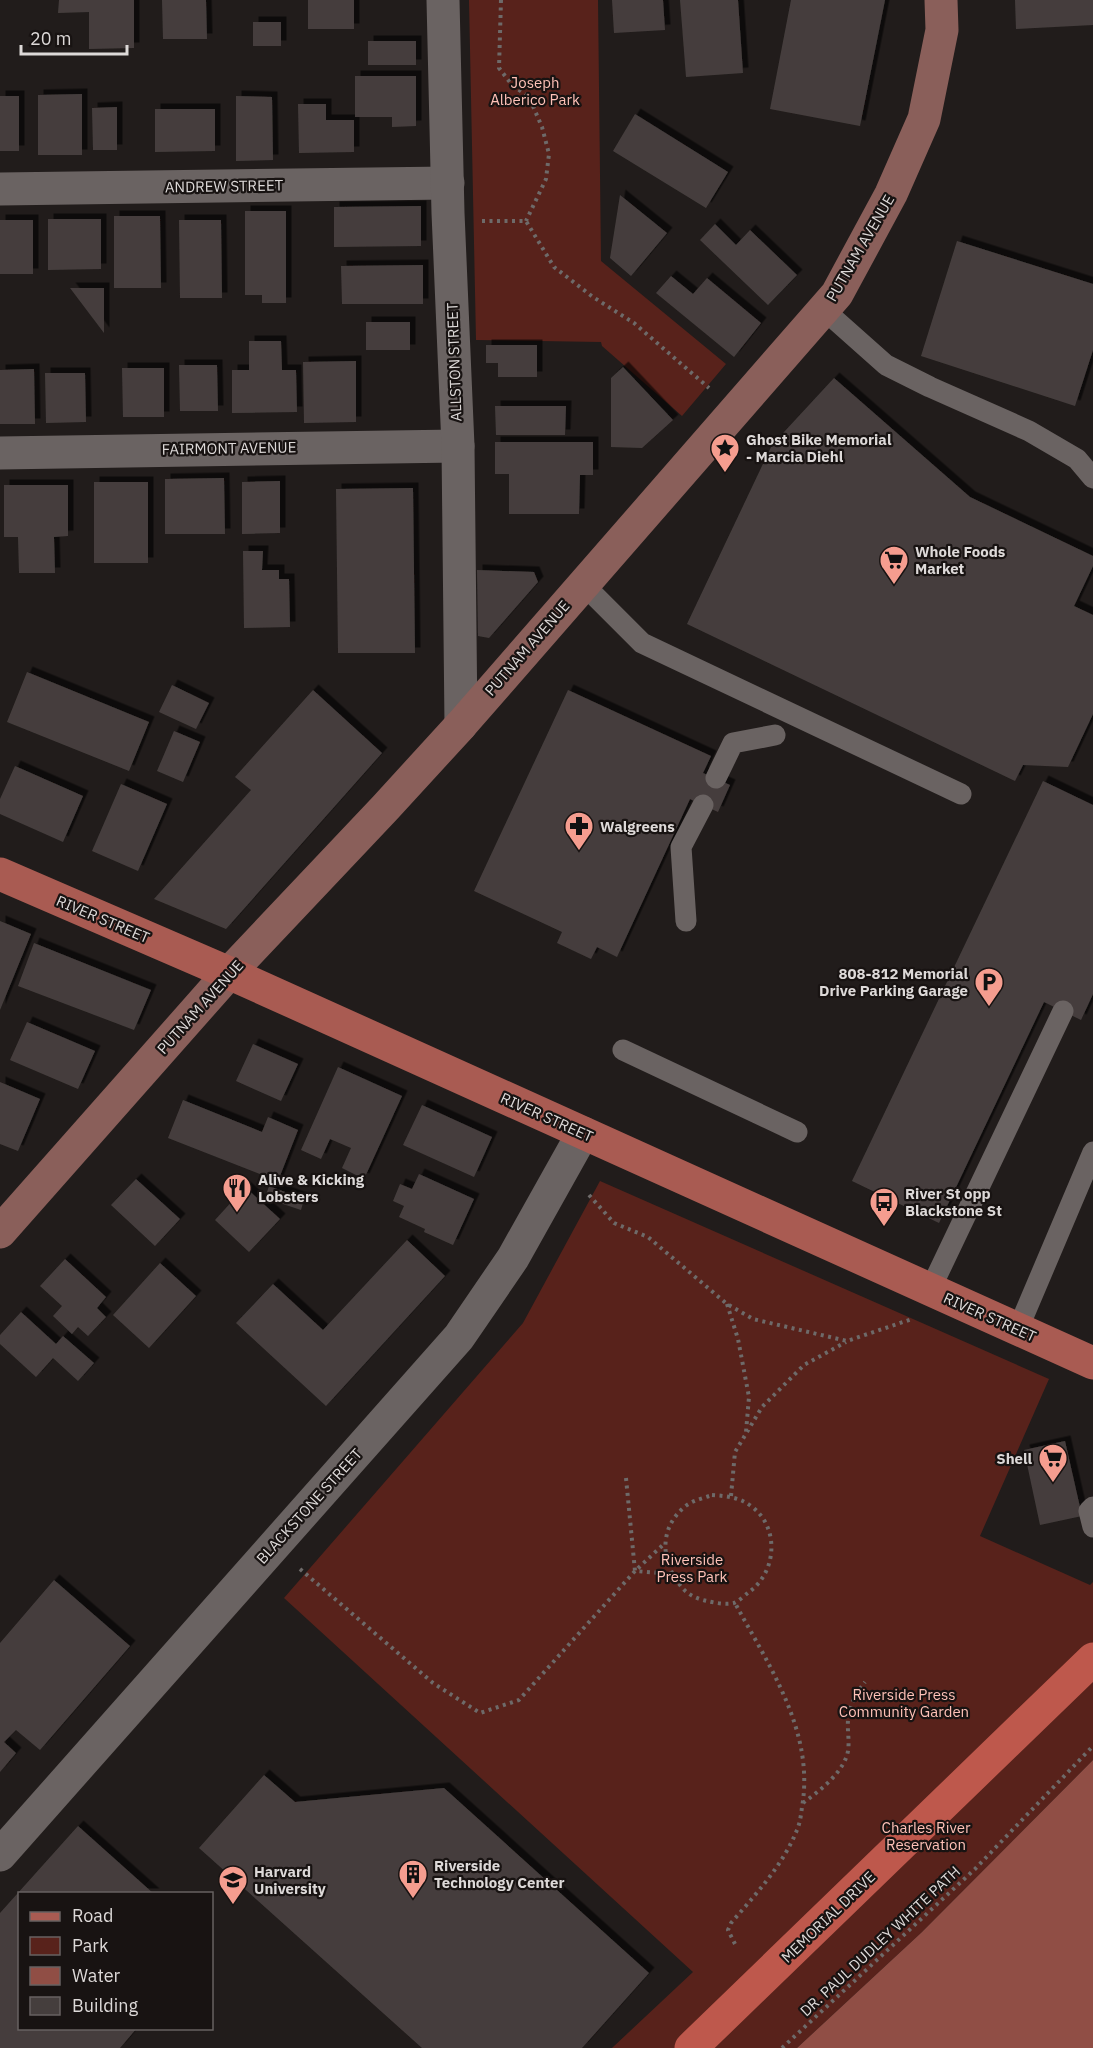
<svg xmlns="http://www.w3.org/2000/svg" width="1093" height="2048" viewBox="0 0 1093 2048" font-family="'IBM Plex Sans',sans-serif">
  <defs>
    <filter id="shadow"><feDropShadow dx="5.5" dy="-5.5" stdDeviation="0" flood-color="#0009"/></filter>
  </defs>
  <rect width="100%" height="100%" fill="#211c1b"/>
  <path fill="#58221b" d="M469 0H598L601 261 726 364 682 416 602 346 601 342 476 340Z
    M600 1181 1049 1379 980 1536 1090 1585 1093 1582V1760L922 1932 797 2048H612L693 1972 284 1598 523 1323Z"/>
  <path fill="#904e45" d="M1093 1760V2048H797L922 1932Z"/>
  <path fill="#453e3d" filter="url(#shadow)" d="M59 0H134V48L89 49V12L58 13Z
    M162 0H206L207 39H163Z
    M308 0H354V29H308Z
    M612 0H663L665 30 614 33Z
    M680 0H738L743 73 686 77Z
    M791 0H885L860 126 770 109Z
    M1015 0H1093V25L1016 29Z
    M253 22H281V46H253Z
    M368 41H416V65H368Z
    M355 76H416V126L392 127V117H355Z
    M82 94V155H38V95Z
    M0 96H19V151H0Z
    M236 96 272 97 273 160 236 161Z
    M298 104H326V120H354V152L299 153Z
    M117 107V150H93L92 108Z
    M155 109H215V151L155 152Z
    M635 114 728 172 706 208 613 151Z
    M620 195 667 233 631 276 610 258Z
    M421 206V246L334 247V207Z
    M245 211H286V303H262V295H245Z
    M114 216H160L161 288H114Z
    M48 219H101V269L48 270Z
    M0 220H33V274H0Z
    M179 220H221L222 298H180Z
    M715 224 736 245 750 230 797 275 768 305 700 240Z
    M957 241 1093 284V350L1075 406 921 356Z
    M423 265V304H342L341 266Z
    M671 276 693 294 707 278 761 323 734 357 656 293Z
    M70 288H104V333Z
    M366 322H410V350H366Z
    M249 341H281L282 370H296L297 412 232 413V370H249Z
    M486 345H537V377H498V363H486Z
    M356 361V422L304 423 303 362Z
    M179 365H217L218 411H180Z
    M623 367 673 420 642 448 611 447V378Z
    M122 368H164V417H123Z
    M34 369 35 424H0V370Z
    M45 373H85L86 422 46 423Z
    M834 378 970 497 1093 556V566L1074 606 1093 615V714L1068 767 1023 765 1015 781 687 624 772 445Z
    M495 406H566L565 435H496Z
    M495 442H593V475H580L579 514H509V474H495Z
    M224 478 225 534H165V479Z
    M280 481V533L242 534V482Z
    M94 482H148V563H94Z
    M4 485H68V536L54 537 55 573H19L18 537H4Z
    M413 488 415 653H338L336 489Z
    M243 551H263L262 570H279V579H289L290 627 244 628Z
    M477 570 534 572 538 582 489 638 478 636Z
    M27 672 149 722 129 771 7 722Z
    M172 685 209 703 196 729 159 712Z
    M313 690 382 753 226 929 154 899 251 790 235 777Z
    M568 690 711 756 703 773 730 785 718 812 690 799 617 957 597 947 591 959 557 943 562 932 474 891Z
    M174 731 200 742 183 782 157 771Z
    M15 766 83 796 63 842 0 814V799Z
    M1043 781 1093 805V994L1081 1020 1044 1002 939 1223 852 1181Z
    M121 784 167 804 138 871 92 851Z
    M0 921 31 934 0 1010Z
    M34 943 151 990 134 1030 18 986Z
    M27 1022 95 1051 78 1089 10 1060Z
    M253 1044 298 1064 281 1101 236 1081Z
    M338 1067 402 1096 364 1179 342 1168 351 1148 330 1139 321 1159 301 1150Z
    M0 1082 40 1099 18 1151 0 1144Z
    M183 1100 262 1132 268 1117 298 1130 278 1181 168 1138Z
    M422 1105 492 1137 474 1177 403 1145Z
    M419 1174 474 1199 453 1245 424 1232 425 1229 399 1217 404 1206 393 1201 400 1184 412 1189Z
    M136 1179 180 1219 155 1246 111 1205Z
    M269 1186 304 1199 301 1210 265 1198Z
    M245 1187 280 1219 249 1252 215 1220Z
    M407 1240 445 1276 326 1406 236 1323 273 1284 323 1330Z
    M65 1259 106 1297 97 1308 106 1317 88 1336 78 1327 72 1334 53 1316 62 1306 40 1286Z
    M160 1263 196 1296 149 1348 113 1315Z
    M21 1312 56 1344 63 1336 94 1363 78 1381 53 1358 36 1377 0 1344V1335Z
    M1065 1441 1082 1516 1040 1525 1024 1450Z
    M54 1580 130 1646 40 1750 16 1730 4 1742 16 1753 0 1772V1643Z
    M264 1775 295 1802 444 1788 649 1973 582 2048H422L199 1848Z
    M78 1826 154 1894H20V2028H137L120 2048H0V1913Z"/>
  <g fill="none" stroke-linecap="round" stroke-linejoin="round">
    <path stroke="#6e6a69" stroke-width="4" stroke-dasharray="3 4.5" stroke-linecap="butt" d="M501 0 499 68 512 85 529 97 542 127 549 154 546 179 526 221
      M482 221H526L554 267 593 297 634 323 709 388
      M589 1195 614 1223 648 1237 727 1304 753 1319 847 1341 912 1319
      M727 1304 738 1339 749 1397 746 1432
      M626 1478 635 1571 665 1543
      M712 1495C726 1496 739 1497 751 1506 780 1527 777 1572 749 1592 745 1595 739 1601 734 1603 727 1605 715 1603 707 1601 697 1599 686 1594 680 1585 660 1560 659 1526 687 1505 694 1500 704 1498 712 1495Z
      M731 1496 735 1452 762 1407 804 1365 846 1342
      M300 1569 433 1683 480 1713 519 1700 635 1571 671 1574
      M803 1803C819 1791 838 1777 846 1758 851 1746 847 1733 848 1720 849 1705 856 1694 865 1682
      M735 1944 728 1930 731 1923C756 1894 783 1865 797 1830 800 1823 801 1815 802 1807 815 1732 769 1666 735 1603
      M782 2048 975 1869 1093 1746"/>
    <path stroke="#6a6362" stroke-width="21" d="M823 309 886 365 930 387 1029 431 1077 459 1093 478
      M583 584 642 643 961 794
      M716 778 733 743 775 735
      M686 921 681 847 703 805
      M623 1050 797 1132
      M930 1290 1063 1011
      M1018 1329 1093 1152
      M1093 1507 1089 1511 1093 1527"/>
    <path stroke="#6a6362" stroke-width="33" d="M0 189 448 183
      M0 453 458 446
      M0 1855 459 1337 513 1258 583 1133"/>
    <path stroke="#6a6362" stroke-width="33" d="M443 0 448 213 458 446 461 725"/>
    <path stroke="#8a5f5a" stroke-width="33" d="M0 1232 229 973 385 808 461 725 837 294 891 194 924 119 942 30 941 0"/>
    <path stroke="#a95b52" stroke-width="33" d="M0 874 229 973 1093 1363"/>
    <path stroke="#be584c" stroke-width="33" d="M691 2048 1093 1659"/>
  </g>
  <defs>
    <g id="sight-pin" transform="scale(1.5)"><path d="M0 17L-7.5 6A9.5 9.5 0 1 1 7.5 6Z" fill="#f59d8f" stroke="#181312"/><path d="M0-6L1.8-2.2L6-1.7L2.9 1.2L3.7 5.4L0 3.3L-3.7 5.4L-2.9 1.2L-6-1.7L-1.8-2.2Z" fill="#111"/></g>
    <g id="supermarket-pin" transform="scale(1.5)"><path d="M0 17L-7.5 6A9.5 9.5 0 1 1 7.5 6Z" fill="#f59d8f" stroke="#181312"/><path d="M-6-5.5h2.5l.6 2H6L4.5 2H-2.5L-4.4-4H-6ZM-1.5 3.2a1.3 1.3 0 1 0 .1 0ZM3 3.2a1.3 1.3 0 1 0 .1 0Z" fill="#111"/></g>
    <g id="pharmacy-pin" transform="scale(1.5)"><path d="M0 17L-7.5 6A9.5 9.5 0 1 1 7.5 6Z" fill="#f59d8f" stroke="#181312"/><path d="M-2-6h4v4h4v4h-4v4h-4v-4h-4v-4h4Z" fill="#111"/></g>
    <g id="parking-pin" transform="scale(1.5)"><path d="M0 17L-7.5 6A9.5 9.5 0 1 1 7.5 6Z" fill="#f59d8f" stroke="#181312"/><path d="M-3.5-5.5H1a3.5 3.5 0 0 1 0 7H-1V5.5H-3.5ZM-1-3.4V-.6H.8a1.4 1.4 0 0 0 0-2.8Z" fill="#111"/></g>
    <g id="restaurant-pin" transform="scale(1.5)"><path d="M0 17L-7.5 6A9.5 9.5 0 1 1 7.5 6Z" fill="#f59d8f" stroke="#181312"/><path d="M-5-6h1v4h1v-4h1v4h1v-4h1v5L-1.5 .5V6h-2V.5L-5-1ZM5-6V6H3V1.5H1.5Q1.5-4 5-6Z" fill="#111"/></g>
    <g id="bus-pin" transform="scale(1.5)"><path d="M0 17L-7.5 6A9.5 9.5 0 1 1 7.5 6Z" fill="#f59d8f" stroke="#181312"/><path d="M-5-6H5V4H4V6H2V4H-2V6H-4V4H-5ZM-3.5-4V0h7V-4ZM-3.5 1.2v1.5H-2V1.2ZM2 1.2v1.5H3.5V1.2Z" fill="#111"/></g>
    <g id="building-pin" transform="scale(1.5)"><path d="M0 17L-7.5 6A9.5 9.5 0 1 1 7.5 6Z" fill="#f59d8f" stroke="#181312"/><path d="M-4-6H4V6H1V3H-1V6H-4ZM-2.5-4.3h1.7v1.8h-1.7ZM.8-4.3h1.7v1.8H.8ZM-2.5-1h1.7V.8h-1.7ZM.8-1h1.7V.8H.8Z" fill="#111"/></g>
    <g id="university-pin" transform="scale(1.5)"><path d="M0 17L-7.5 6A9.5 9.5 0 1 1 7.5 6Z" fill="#f59d8f" stroke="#181312"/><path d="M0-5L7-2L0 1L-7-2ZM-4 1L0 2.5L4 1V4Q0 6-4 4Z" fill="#111"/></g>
  </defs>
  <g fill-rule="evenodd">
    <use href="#sight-pin" x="725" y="448"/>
    <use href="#supermarket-pin" x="894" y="560"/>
    <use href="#pharmacy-pin" x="579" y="826"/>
    <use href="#parking-pin" x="989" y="982"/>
    <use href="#restaurant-pin" x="237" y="1188"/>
    <use href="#bus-pin" x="884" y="1202"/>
    <use href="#supermarket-pin" x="1053" y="1458"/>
    <use href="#building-pin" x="413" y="1874"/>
    <use href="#university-pin" x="233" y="1880"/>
  </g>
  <g text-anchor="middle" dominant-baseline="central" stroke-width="4.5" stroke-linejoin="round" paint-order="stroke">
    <g font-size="15" fill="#fec1b7" stroke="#181312">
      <text x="535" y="82">Joseph<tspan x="535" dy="17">Alberico Park</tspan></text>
      <text x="692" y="1559">Riverside<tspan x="692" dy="17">Press Park</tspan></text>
      <text x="904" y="1694">Riverside Press<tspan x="904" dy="17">Community Garden</tspan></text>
      <text x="926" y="1827">Charles River<tspan x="926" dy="17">Reservation</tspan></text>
    </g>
    <g font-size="15" fill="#ddd9d8" stroke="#181312">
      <text transform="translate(224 186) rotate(-1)">ANDREW STREET</text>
      <text transform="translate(860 248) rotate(-60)">PUTNAM AVENUE</text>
      <text transform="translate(454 362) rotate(-92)">ALLSTON STREET</text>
      <text transform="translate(229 448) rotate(-1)">FAIRMONT AVENUE</text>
      <text transform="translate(527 648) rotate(-49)">PUTNAM AVENUE</text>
      <text transform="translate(103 919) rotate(23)">RIVER STREET</text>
      <text transform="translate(200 1007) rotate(-48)">PUTNAM AVENUE</text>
      <text transform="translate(547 1117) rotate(24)">RIVER STREET</text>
      <text transform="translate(990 1317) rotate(24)">RIVER STREET</text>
      <text transform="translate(309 1506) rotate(-48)">BLACKSTONE STREET</text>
      <text transform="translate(828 1917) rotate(-44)">MEMORIAL DRIVE</text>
      <text transform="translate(880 1941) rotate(-43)">DR. PAUL DUDLEY WHITE PATH</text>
    </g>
    <g font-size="15" font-weight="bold" fill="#ddd9d8" stroke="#181312" text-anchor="start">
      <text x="746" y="439">Ghost Bike Memorial<tspan x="746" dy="17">- Marcia Diehl</tspan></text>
      <text x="915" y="551">Whole Foods<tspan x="915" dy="17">Market</tspan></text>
      <text x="600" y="826">Walgreens</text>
      <text x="968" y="973" text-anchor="end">808-812 Memorial<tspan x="968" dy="17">Drive Parking Garage</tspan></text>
      <text x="258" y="1179">Alive &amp; Kicking<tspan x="258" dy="17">Lobsters</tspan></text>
      <text x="905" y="1193">River St opp<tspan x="905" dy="17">Blackstone St</tspan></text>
      <text x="1032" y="1458" text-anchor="end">Shell</text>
      <text x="434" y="1865">Riverside<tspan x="434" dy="17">Technology Center</tspan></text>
      <text x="254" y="1871">Harvard<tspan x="254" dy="17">University</tspan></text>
    </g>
  </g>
  <rect x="18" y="1892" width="195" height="138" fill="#181312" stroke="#676261" stroke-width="1.5"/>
  <rect x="30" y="1912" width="30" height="9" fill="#a95b52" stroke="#676261" stroke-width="1.5"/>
  <text x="72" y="1922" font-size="18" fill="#ddd9d8">Road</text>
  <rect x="30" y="1937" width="30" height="18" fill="#58221b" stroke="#676261" stroke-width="1.5"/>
  <text x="72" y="1952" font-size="18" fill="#ddd9d8">Park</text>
  <rect x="30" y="1967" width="30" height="18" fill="#904e45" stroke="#676261" stroke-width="1.5"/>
  <text x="72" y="1982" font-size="18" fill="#ddd9d8">Water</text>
  <rect x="30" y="1997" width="30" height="18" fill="#453e3d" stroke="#676261" stroke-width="1.5"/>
  <text x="72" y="2012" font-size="18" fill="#ddd9d8">Building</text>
  <path d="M21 45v9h106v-9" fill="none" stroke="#ddd9d8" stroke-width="3"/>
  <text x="30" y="45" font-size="18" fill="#ddd9d8" stroke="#181312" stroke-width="4.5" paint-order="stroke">20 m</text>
</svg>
